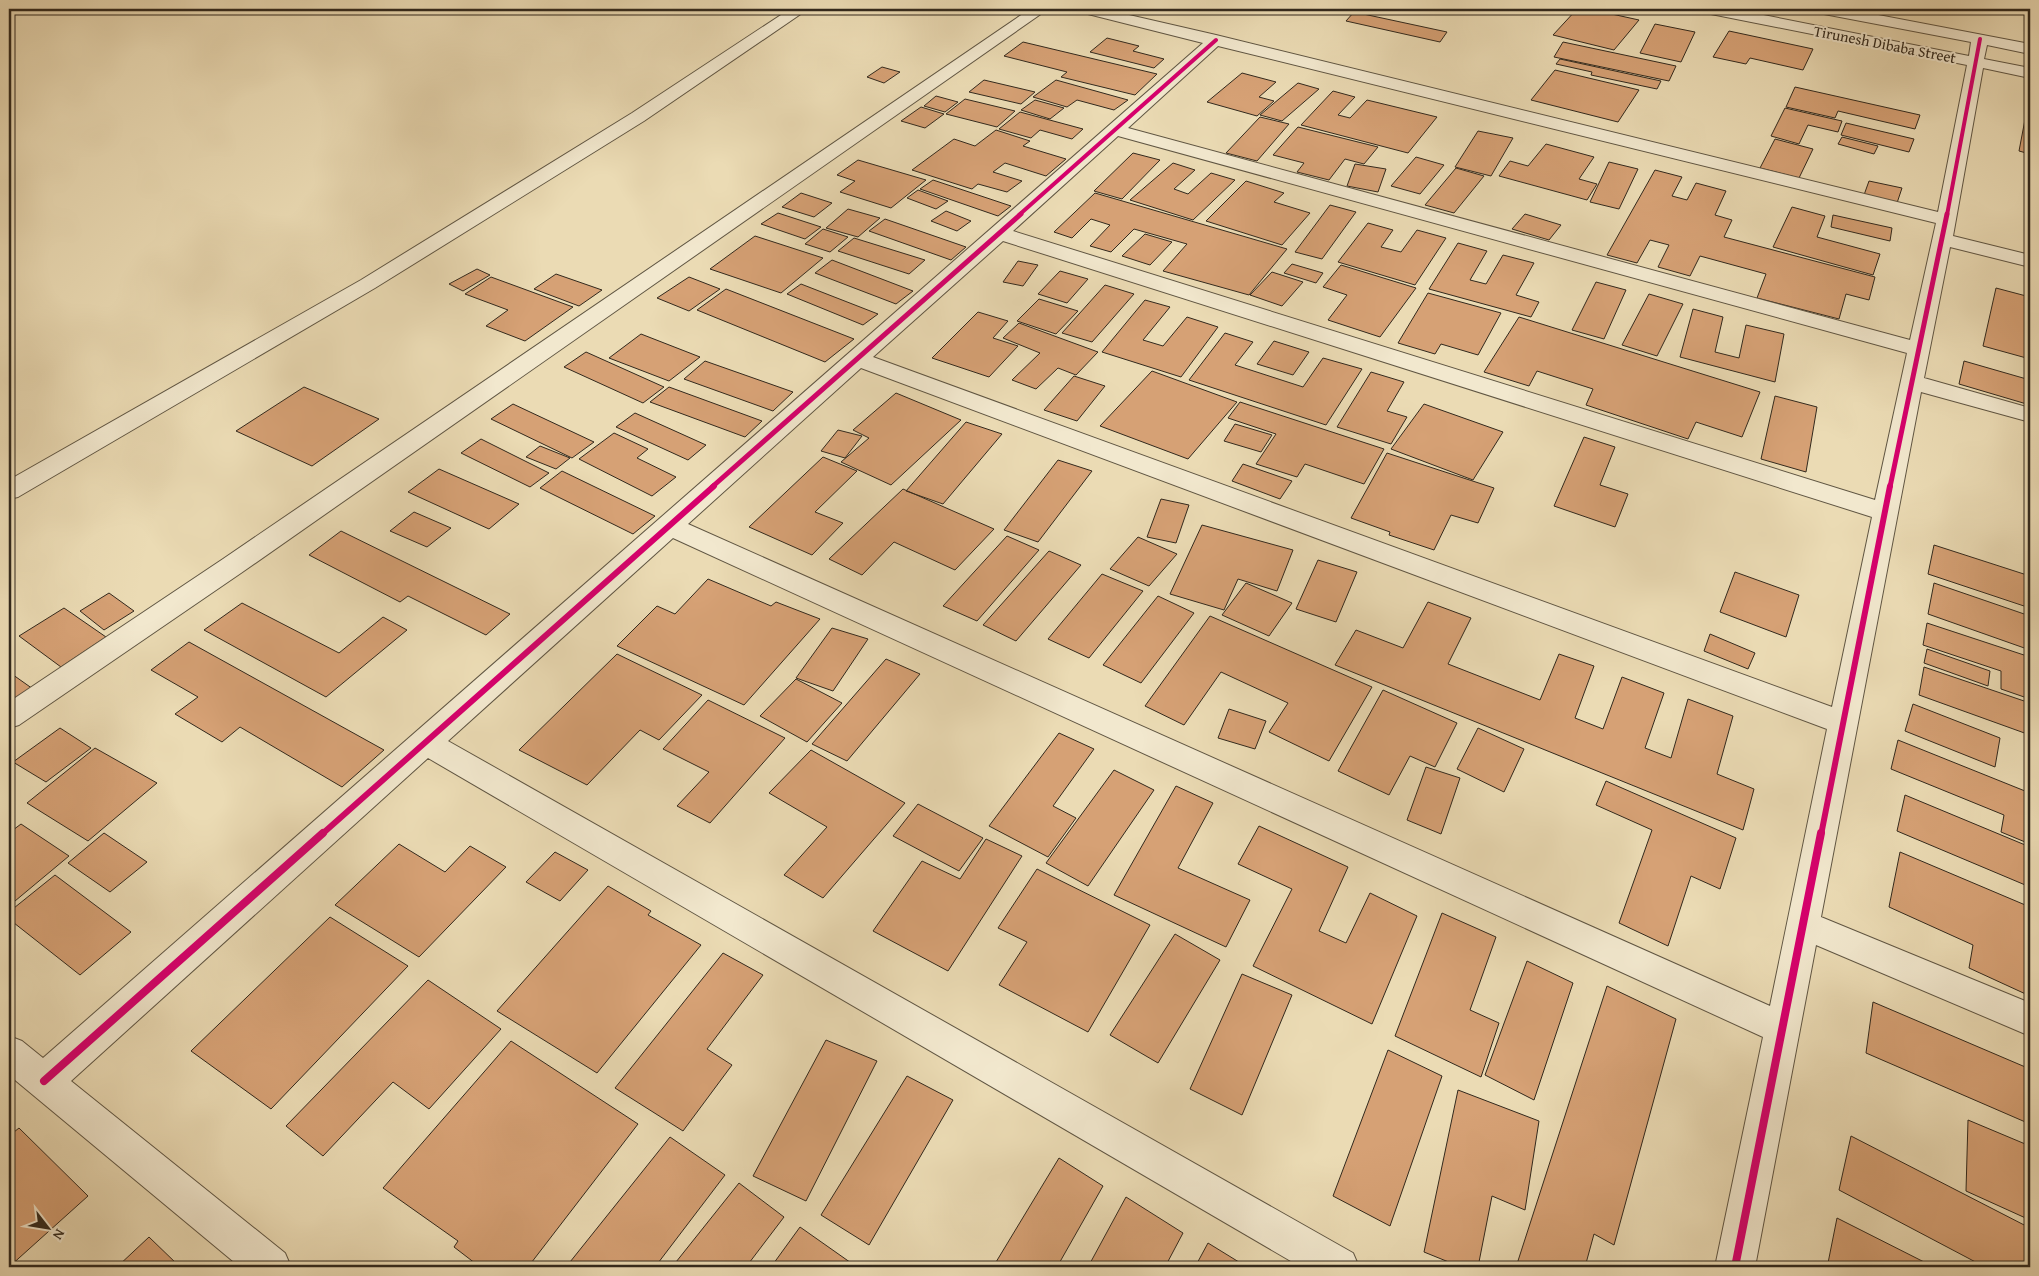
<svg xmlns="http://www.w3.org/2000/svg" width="2039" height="1276" viewBox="0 0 2039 1276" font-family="'Gentium Book Plus',serif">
  <rect width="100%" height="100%" fill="#ebdbb4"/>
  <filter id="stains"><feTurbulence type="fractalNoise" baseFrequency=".004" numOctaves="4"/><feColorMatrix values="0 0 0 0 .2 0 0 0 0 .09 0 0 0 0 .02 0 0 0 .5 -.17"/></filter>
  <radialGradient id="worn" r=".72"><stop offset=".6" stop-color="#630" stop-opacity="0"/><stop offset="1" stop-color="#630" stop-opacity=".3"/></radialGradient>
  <path fill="#d6a175" stroke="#32291d" d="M1107 9H1130L1122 15 1104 11Z
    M1577 9H1589L1639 20 1614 50 1553 35Z
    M1354 12 1447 32 1440 42 1346 21Z
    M1655 24 1695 32 1681 62 1640 53Z
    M1729 31 1813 49 1803 70 1750 58 1746 64 1713 57Z
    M1107 38 1139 46 1133 51 1164 59 1154 68 1090 52Z
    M1023 42 1157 74 1135 95 1061 77 1067 72 1004 56Z
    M1563 42 1676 66 1669 81 1554 57Z
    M1560 59 1661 81 1657 89 1591 75 1592 72 1556 64Z
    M882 67 900 72 884 83 867 77Z
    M1555 70 1639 90 1618 122 1531 100Z
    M1242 73 1276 82 1259 97 1274 101 1257 116 1207 102Z
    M984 80 1035 92 1021 104 969 92Z
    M1056 80 1128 100 1114 110 1077 100 1067 107 1033 97Z
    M1298 83 1319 89 1282 121 1260 115Z
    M1795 87 1920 115 1915 129 1838 111 1835 118 1786 107Z
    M1333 91 1355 97 1338 115 1350 118 1367 100 1437 117 1408 153 1301 125Z
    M936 96 958 102 945 112 924 106Z
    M965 99 1015 111 997 127 946 114Z
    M1035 100 1064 108 1050 119 1021 110Z
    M921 107 944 114 925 128 901 121Z
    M1785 108 1842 121 1838 132 1808 125 1799 144 1771 136Z
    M2027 109 2030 110V154L2019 151Z
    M1020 112 1083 129 1072 139 1040 130 1031 138 999 129Z
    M1260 117 1289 124 1257 161 1226 153Z
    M1846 123 1914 139 1909 152 1841 135Z
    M1298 127 1378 147 1364 164 1345 159 1329 180 1297 172 1304 163 1273 155Z
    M996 130 1030 141 1023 146 1066 159 1046 176 1005 163 993 172 1022 181 1007 192 978 184 972 189 912 170 954 139 975 146Z
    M1478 131 1513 138 1491 176 1455 167Z
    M1842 137 1878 146 1874 154 1838 144Z
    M1775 139 1813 149 1799 178 1760 168Z
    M1546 144 1594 157 1579 179 1597 184 1587 200 1499 176 1510 161 1528 166Z
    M1133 153 1160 160 1122 199 1094 191Z
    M1416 157 1444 165 1420 194 1391 186Z
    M858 160 926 180 891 208 840 192 855 181 837 175Z
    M1609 162 1638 169 1619 209 1590 202Z
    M1173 163 1195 170 1174 189 1188 194 1211 173 1235 180 1193 220 1130 200Z
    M1355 164 1386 169 1378 192 1347 186Z
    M1456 168 1484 176 1454 213 1425 205Z
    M1655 170 1682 177 1672 196 1687 200 1696 183 1726 191 1715 215 1732 220 1724 237 1875 277 1869 300 1846 294 1839 319 1757 298 1766 274 1700 256 1690 276 1658 267 1669 245 1650 240 1637 263 1607 255Z
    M933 180 1011 206 998 216 920 189Z
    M1246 181 1284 193 1274 202 1310 213 1282 245 1206 221Z
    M1869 181 1902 188 1897 203 1864 195Z
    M918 190 948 201 936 209 907 198Z
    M801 193 832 203 814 217 782 207Z
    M1095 193 1287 249 1249 295 1163 271 1187 244 1134 229 1111 252 1090 246 1110 225 1091 219 1072 238 1054 232Z
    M1330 205 1356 212 1322 259 1295 252Z
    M1792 207 1825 216 1817 237 1880 254 1873 275 1773 247Z
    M848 209 880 218 858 237 826 228Z
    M946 211 971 221 957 231 931 221Z
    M778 213 821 227 805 239 761 224Z
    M1525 214 1561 225 1549 240 1512 229Z
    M1833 215 1892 228 1890 241 1831 227Z
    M885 219 966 247 951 260 869 231Z
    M1368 223 1393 230 1381 247 1401 252 1417 230 1446 238 1415 285 1338 262Z
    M823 229 848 237 830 252 805 244Z
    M1145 234 1172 242 1150 265 1122 256Z
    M755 236 823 258 781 293 710 269Z
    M854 238 925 260 909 274 838 251Z
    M1458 243 1487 251 1470 280 1486 284 1503 255 1534 263 1516 295 1539 302 1531 317 1429 289Z
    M832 260 913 291 896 304 815 273Z
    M1018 261 1038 265 1023 286 1003 282Z
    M1292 264 1323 273 1316 283 1284 273Z
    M1341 265 1416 288 1380 337 1328 320 1347 295 1323 287Z
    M477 269 490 275 463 291 449 284Z
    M1060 271 1088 279 1067 303 1038 294Z
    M1272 272 1303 282 1282 306 1250 295Z
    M556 274 602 290 579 306 534 289Z
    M491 277 573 307 525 341 486 326 508 310 465 294Z
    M689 277 720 289 689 311 657 298Z
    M1596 282 1626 290 1604 339 1572 330Z
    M801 284 878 314 863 325 787 294Z
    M1105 285 1134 294 1092 342 1062 333Z
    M1996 288 2030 297V359L1983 346Z
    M726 289 854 339 825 362 697 310Z
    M1428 293 1501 313 1478 355 1441 344 1435 354 1398 343Z
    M1649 294 1683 304 1657 356 1622 345Z
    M1039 299 1078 311 1056 334 1017 321Z
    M1145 300 1170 307 1143 340 1163 346 1187 317 1218 327 1181 377 1102 352Z
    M1693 309 1723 317 1715 352 1739 358 1746 325 1784 334 1775 382 1680 357Z
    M978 312 1008 321 993 338 1018 346 989 377 932 358Z
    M1519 317 1760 392 1742 437 1696 422 1688 439 1586 405 1593 389 1537 371 1529 386 1484 372Z
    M1019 323 1098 352 1076 375 1058 368 1036 389 1012 380 1040 353 1003 338Z
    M1225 333 1253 342 1235 365 1303 387 1323 358 1362 369 1326 425 1189 380Z
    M641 334 700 357 669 381 609 358Z
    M1274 341 1309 352 1293 375 1257 364Z
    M586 352 664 387 643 403 564 367Z
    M705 361 793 392 773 411 684 379Z
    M1964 361 2030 380V405L1959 384Z
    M1152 371 1237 402 1188 459 1100 426Z
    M1371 372 1404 382 1387 411 1407 417 1391 444 1337 427Z
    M1074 376 1105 386 1077 421 1044 410Z
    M304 387 379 419 312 466 236 431Z
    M669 387 762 421 745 437 650 402Z
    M896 393 961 420 891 485 841 462 869 438 853 430Z
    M1775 396 1817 407 1806 472 1761 459Z
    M1240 402 1384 449 1364 484 1305 464 1297 477 1256 464 1276 434 1228 418Z
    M513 404 594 442 572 458 491 419Z
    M1424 404 1503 432 1473 480 1391 449Z
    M635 413 706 445 688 460 616 427Z
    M966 422 1002 434 943 504 906 491Z
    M1235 424 1272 435 1261 452 1224 441Z
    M838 430 862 436 845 458 821 451Z
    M614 433 648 449 637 458 676 477 652 496 579 459Z
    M1584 437 1615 447 1600 485 1628 494 1615 527 1554 506Z
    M481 439 549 473 530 487 461 453Z
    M540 446 570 458 556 469 526 457Z
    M1387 453 1494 488 1478 523 1451 515 1434 550 1389 535 1390 532 1351 518Z
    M823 457 857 471 815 512 843 523 812 555 749 527Z
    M1058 460 1092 471 1038 542 1004 530Z
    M1243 464 1292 481 1280 499 1232 481Z
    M439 469 519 504 489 529 408 492Z
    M562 471 655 516 633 534 540 488Z
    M903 489 994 529 955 570 894 542 862 575 829 559Z
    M1161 499 1189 505 1176 543 1147 537Z
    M414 512 451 528 427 547 390 531Z
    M1202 525 1293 550 1277 591 1238 579 1224 610 1170 594Z
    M341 531 510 614 486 635 408 596 400 602 309 555Z
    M1007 536 1039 550 977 621 943 606Z
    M1138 537 1177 554 1149 586 1110 569Z
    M1934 545 2030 576V608L1928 574Z
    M1049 551 1081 565 1016 641 983 625Z
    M1318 560 1357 572 1336 622 1296 609Z
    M1735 572 1799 595 1786 637 1720 612Z
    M1102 574 1143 591 1089 658 1048 639Z
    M708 579 771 606 776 602 820 619 744 705 617 646 657 606 675 614Z
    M1246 583 1292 603 1269 636 1222 615Z
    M1934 583 2030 616V650L1928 614Z
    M109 593 134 611 104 630 80 611Z
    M1158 596 1194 613 1141 683 1103 665Z
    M1428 602 1471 618 1448 664 1540 700 1559 654 1594 666 1575 718 1603 729 1622 677 1664 693 1645 748 1671 758 1688 699 1733 716 1717 774 1754 789 1743 830 1335 665 1356 630 1403 648Z
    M242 603 339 653 383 617 407 630 326 697 204 630Z
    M64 608 106 637 61 667 19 636Z
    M1210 616 1372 687 1329 761 1269 732 1288 703 1221 672 1184 725 1145 706Z
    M1927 623 2030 657V699L2001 689V671L1923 645Z
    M832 628 868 639 833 691 796 678Z
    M1710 634 1755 653 1748 669 1704 651Z
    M189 642 384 750 342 787 240 727 222 742 175 714 198 697 151 670Z
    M1927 649 1990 671 1988 686 1924 663Z
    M617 654 702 695 659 740 640 730 587 785 519 750Z
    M886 659 920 674 847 761 812 744Z
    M1924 667 2030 703V735L1919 695Z
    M9 672 33 689 9 705Z
    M796 679 842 703 807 742 760 716Z
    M1383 690 1457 723 1435 767 1410 756 1389 795 1338 771Z
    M708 700 785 738 710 823 677 806 709 772 663 749Z
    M1913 704 2000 738 1995 767 1905 731Z
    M1229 709 1266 721 1255 749 1218 738Z
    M60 728 91 748 46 782 13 762Z
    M1478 728 1524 749 1504 792 1457 769Z
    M1059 733 1094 749 1053 806 1076 818 1048 857 989 826Z
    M1898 740 2030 793V844L2001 832 2004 815 1891 769Z
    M95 748 157 783 88 841 27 803Z
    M811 750 905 803 823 898 784 875 827 827 769 793Z
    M1426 767 1460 778 1441 834 1407 820Z
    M1114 770 1154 790 1088 886 1046 863Z
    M1606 781 1736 838 1720 889 1691 876 1668 946 1619 923 1652 830 1596 805Z
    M1176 786 1213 803 1178 868 1250 900 1226 947 1114 895Z
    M1905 795 2030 847V887L1897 831Z
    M918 804 983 838 959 871 893 836Z
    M21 824 69 856 9 906V833Z
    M1259 826 1348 867 1319 931 1346 943 1370 893 1417 916 1372 1024 1253 966 1292 889 1238 864Z
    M104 833 147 862 110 892 68 863Z
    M986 839 1022 856 948 971 873 931 922 861 960 879Z
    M399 844 445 872 470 846 506 867 419 957 335 905Z
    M555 852 588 870 560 901 526 882Z
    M1900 852 2030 907V996L1969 968 1973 945 1889 907Z
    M1037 869 1150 925 1088 1032 999 985 1027 942 998 928Z
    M55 875 131 932 80 975 9 919V912Z
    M608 886 651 911 648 915 701 945 597 1073 497 1011Z
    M1442 913 1496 937 1470 1010 1499 1023 1481 1077 1395 1036Z
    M330 917 408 966 271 1109 191 1051Z
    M1175 934 1220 960 1158 1063 1110 1035Z
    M723 953 763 975 707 1049 732 1065 683 1131 615 1088Z
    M1527 961 1573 983 1534 1100 1485 1075Z
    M1242 974 1292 995 1242 1115 1190 1089Z
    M428 980 501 1029 429 1109 393 1082 323 1156 286 1126Z
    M1607 986 1676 1019 1614 1245 1594 1234 1585 1267H1516Z
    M1873 1002 2030 1069V1124L1866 1053Z
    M826 1040 877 1061 806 1201 753 1176Z
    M511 1041 638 1124 528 1267H480L454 1247 458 1241 383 1188Z
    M1388 1050 1442 1076 1390 1226 1333 1196Z
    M907 1076 953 1100 869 1245 821 1215Z
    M1458 1090 1539 1121 1525 1210 1492 1196 1478 1267H1461L1424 1252Z
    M1968 1120 2030 1146V1220L1966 1191Z
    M19 1128 88 1196 9 1267V1136Z
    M1851 1136 2030 1228V1267H1985L1839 1190Z
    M670 1137 725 1175 655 1267H566Z
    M1059 1158 1103 1186 1057 1267H993Z
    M739 1183 784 1217 746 1267H672Z
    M1126 1197 1183 1233 1165 1267H1088Z
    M1837 1218 1934 1267H1836L1828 1263Z
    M800 1227 854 1265 853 1267H771Z
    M149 1237 178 1265 175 1267H117Z
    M1208 1243 1247 1267H1195Z"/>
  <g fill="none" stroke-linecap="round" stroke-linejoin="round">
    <g stroke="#605643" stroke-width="2">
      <path id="minor" d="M790 9H808L644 121 375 288 18 497 9 499V480L361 280 632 113Z
        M1030 9H1048L241 573 19 725 9 728V702L223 559Z
        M1078 9H1103L1216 35 1938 212 1967 65 1711 14 1706 12 1703 9H1733L1969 56 1971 42 1824 14 1819 12 1816 9H1847L2030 44V54L1987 45 1984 59 2030 68V78L1983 68 1953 236 2030 255V267L1950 247 1924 378 2030 408V422L1921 392 1821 917 2030 1003V1036L1816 945 1755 1267H1715L1763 1037 673 538 448 741 1353 1253 1359 1267H1301L428 758 71 1081 285 1253 291 1267H240L9 1075V1036L22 1041 43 1058 1203 43 1080 12ZM1218 46 1936 223 1910 340 1128 128ZM1118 136 1907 353 1875 500 1013 231ZM1003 241 1872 517 1832 707 873 357ZM861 368 1827 729 1770 1006 688 524Z"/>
    </g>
    <use href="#minor" fill="#f2e8ce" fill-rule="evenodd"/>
    <g stroke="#f2e8ce" stroke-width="5.5">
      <path id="cycleway-far3" d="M1019 215 1216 40
        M1947 215 1980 39"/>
    </g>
    <g stroke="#f2e8ce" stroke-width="8">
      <path id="cycleway-far2" d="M712 487 1021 214
        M1890 487 1947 214"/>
    </g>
    <g stroke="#f2e8ce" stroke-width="9">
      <path id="cycleway-far1" d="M321 835 714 486
        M1821 835 1890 486"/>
    </g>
    <g stroke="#f2e8ce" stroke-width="11">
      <path id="cycleway" d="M44 1081 323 833
        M1735 1267 1821 833"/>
    </g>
    <use href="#cycleway-far3" stroke="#d6006c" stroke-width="4"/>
    <use href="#cycleway-far2" stroke="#d6006c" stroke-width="5"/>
    <use href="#cycleway-far1" stroke="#d6006c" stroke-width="6"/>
    <use href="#cycleway" stroke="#d6006c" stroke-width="8"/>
  </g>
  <g text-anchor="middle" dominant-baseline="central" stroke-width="4" stroke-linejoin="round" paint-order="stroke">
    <g font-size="15" fill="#32291d" stroke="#f2e8ce">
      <text transform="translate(1885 44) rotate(11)">Tirunesh Dibaba Street</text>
    </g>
  </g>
  <rect width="2039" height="1276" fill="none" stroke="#ebdbb4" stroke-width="30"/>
  <rect x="10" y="10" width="2019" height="1256" fill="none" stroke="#32291d" stroke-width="2.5"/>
  <rect x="15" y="15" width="2009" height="1246" fill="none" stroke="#32291d"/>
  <g transform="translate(48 1228) rotate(121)" stroke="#f2e8ce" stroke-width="4" paint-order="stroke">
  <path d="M0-4L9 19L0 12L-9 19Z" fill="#32291d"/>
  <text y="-8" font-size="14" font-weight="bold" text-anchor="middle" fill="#32291d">N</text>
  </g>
  <rect width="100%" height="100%" filter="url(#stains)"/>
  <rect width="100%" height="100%" fill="url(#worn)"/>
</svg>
